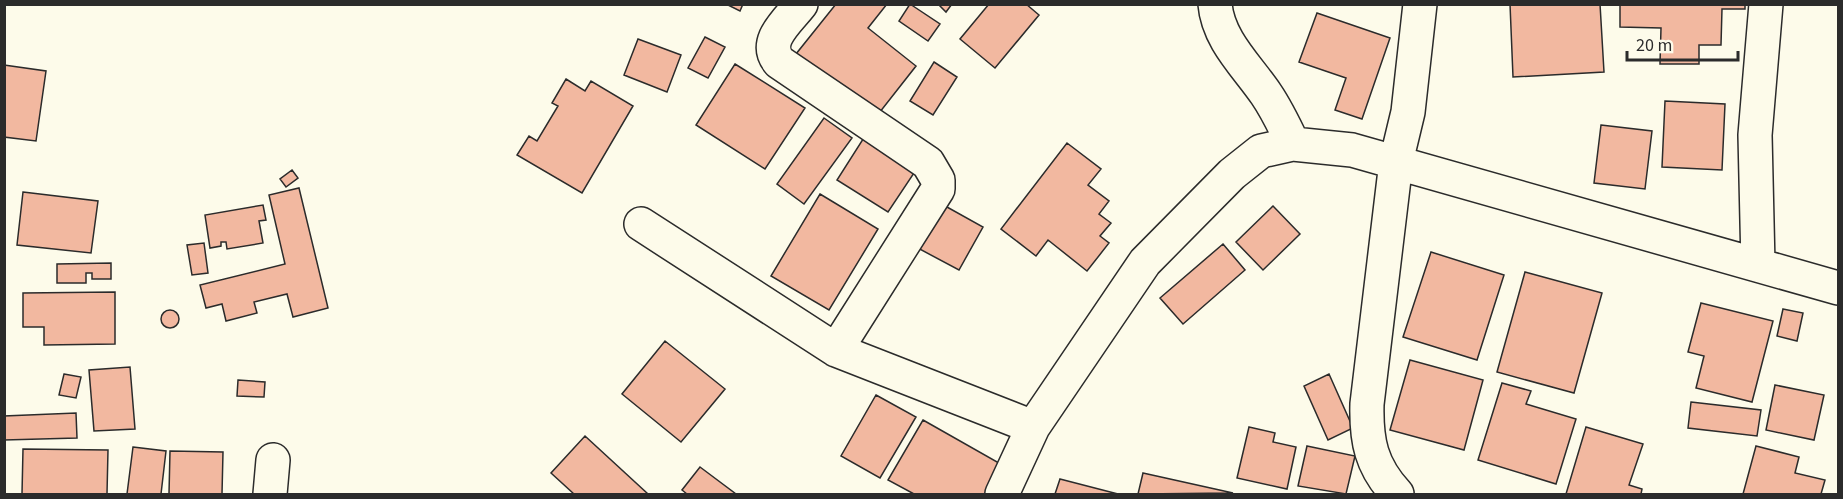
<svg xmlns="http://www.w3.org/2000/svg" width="1843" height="499" viewBox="0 0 1843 499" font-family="'Source Sans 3',sans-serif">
  <rect width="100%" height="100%" fill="#fdfbea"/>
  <path fill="#f2b8a0" stroke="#2b2b2b" stroke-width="1.5" d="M726 4H743L740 11Z
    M836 4H887L868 28 916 66 876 117 796 54Z
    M910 4 940 24 928 41 899 21Z
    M938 4H952L946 12Z
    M989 4H1026L1039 15 995 68 960 39Z
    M1510 4H1600L1604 72 1513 77Z
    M1620 4H1745V9H1722L1721 45H1699V64H1660L1661 28 1620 27Z
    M1317 13 1390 38 1362 119 1335 110 1346 78 1299 62Z
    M705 37 725 47 708 78 688 68Z
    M638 39 681 55 667 92 624 75Z
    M934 62 957 77 933 115 910 101Z
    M735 64 805 108 765 169 696 125Z
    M4 65 46 71 36 141 4 137Z
    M566 79 585 91 591 81 633 106 582 193 517 155 529 136 537 141 558 106 552 103Z
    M1665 101 1725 104 1722 170 1662 167Z
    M824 118 852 138 804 204 777 184Z
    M1601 125 1652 131 1645 189 1594 183Z
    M865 136 916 170 888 212 837 180Z
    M1067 143 1101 169 1088 185 1109 201 1099 214 1111 223 1100 236 1109 243 1087 271 1048 240 1036 256 1001 229Z
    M292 170 298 178 286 187 280 179Z
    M299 188 328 308 293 317 287 294 254 302 257 313 226 321 222 304 206 308 200 285 285 264 269 195Z
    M23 192 98 201 91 253 17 245Z
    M820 194 878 229 829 310 771 276Z
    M938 202 983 227 959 270 914 246Z
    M263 205 266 220 259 221 263 243 227 249 226 242H221V246L210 248 205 215Z
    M1273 206 1300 234 1263 270 1236 242Z
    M204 243 208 273 192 275 187 245Z
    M1223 244 1245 270 1183 324 1160 298Z
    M1431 252 1504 275 1477 360 1403 337Z
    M111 263V279H92V273H86V283H57V264Z
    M1525 272 1602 293 1574 393 1497 372Z
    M115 292V344L44 345V327H23V293Z
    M1701 303 1773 321 1752 402 1696 388 1704 356 1688 352Z
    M1783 309 1803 313 1797 341 1777 336Z
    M161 319a9 9 0 1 1 18 0a9 9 0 1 1-18 0Z
    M665 341 725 389 681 442 622 394Z
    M1410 360 1483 380 1464 450 1390 430Z
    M130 367 135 429 94 431 89 370Z
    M64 374 81 377 76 398 59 395Z
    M1329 374 1353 428 1328 440 1304 386Z
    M238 380 265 382 264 397 237 396Z
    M1502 383 1531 391 1526 404 1576 419 1556 484 1478 460Z
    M1775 385 1824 395 1814 440 1766 430Z
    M876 395 916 417 880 478 841 456Z
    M1691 402 1761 410 1757 436 1688 428Z
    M76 413 77 438 4 440V416Z
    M923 420 1006 467 991 494H914L888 480Z
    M1249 427 1275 433 1273 442 1296 447 1287 489 1237 478Z
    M1586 427 1643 444 1629 485 1642 489 1641 494H1566Z
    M585 436 648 494H574L551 473Z
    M1307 446 1355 456 1346 494 1298 486Z
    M1756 446 1799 457 1795 473 1825 480 1821 494H1743Z
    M133 447 166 451 161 494H127Z
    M23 449 108 450 107 494H22Z
    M170 451 223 452 222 494H169Z
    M700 467 736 494H687L682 490Z
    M1143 473 1233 493 1138 494Z
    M1060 479 1118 494H1055Z"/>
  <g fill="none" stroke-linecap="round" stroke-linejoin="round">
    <g stroke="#2b2b2b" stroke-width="36">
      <path id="minor" d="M801 4C788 21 762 41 779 62L928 163 938 180V189L836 350
        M1215 4C1218 40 1247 66 1266 94 1277 110 1285 127 1293 144
        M641 224 836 350 1033 427
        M1758 265 1755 135 1766 4
        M270 494 273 460
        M1002 494 1033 427 1145 262 1232 174 1261 151 1293 144 1352 150 1838 288
        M1397 494C1371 466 1366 441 1367 404L1396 162 1408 112 1420 4"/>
    </g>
    <use href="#minor" stroke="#fdfbea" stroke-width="33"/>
  </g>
  <rect width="1843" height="499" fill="none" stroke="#2b2b2b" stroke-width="12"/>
  <path d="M1627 51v9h111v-9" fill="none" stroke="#2b2b2b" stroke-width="3"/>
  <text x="1636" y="51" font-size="18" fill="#2b2b2b" stroke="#fdfbea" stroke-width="4.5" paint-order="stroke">20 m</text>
</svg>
